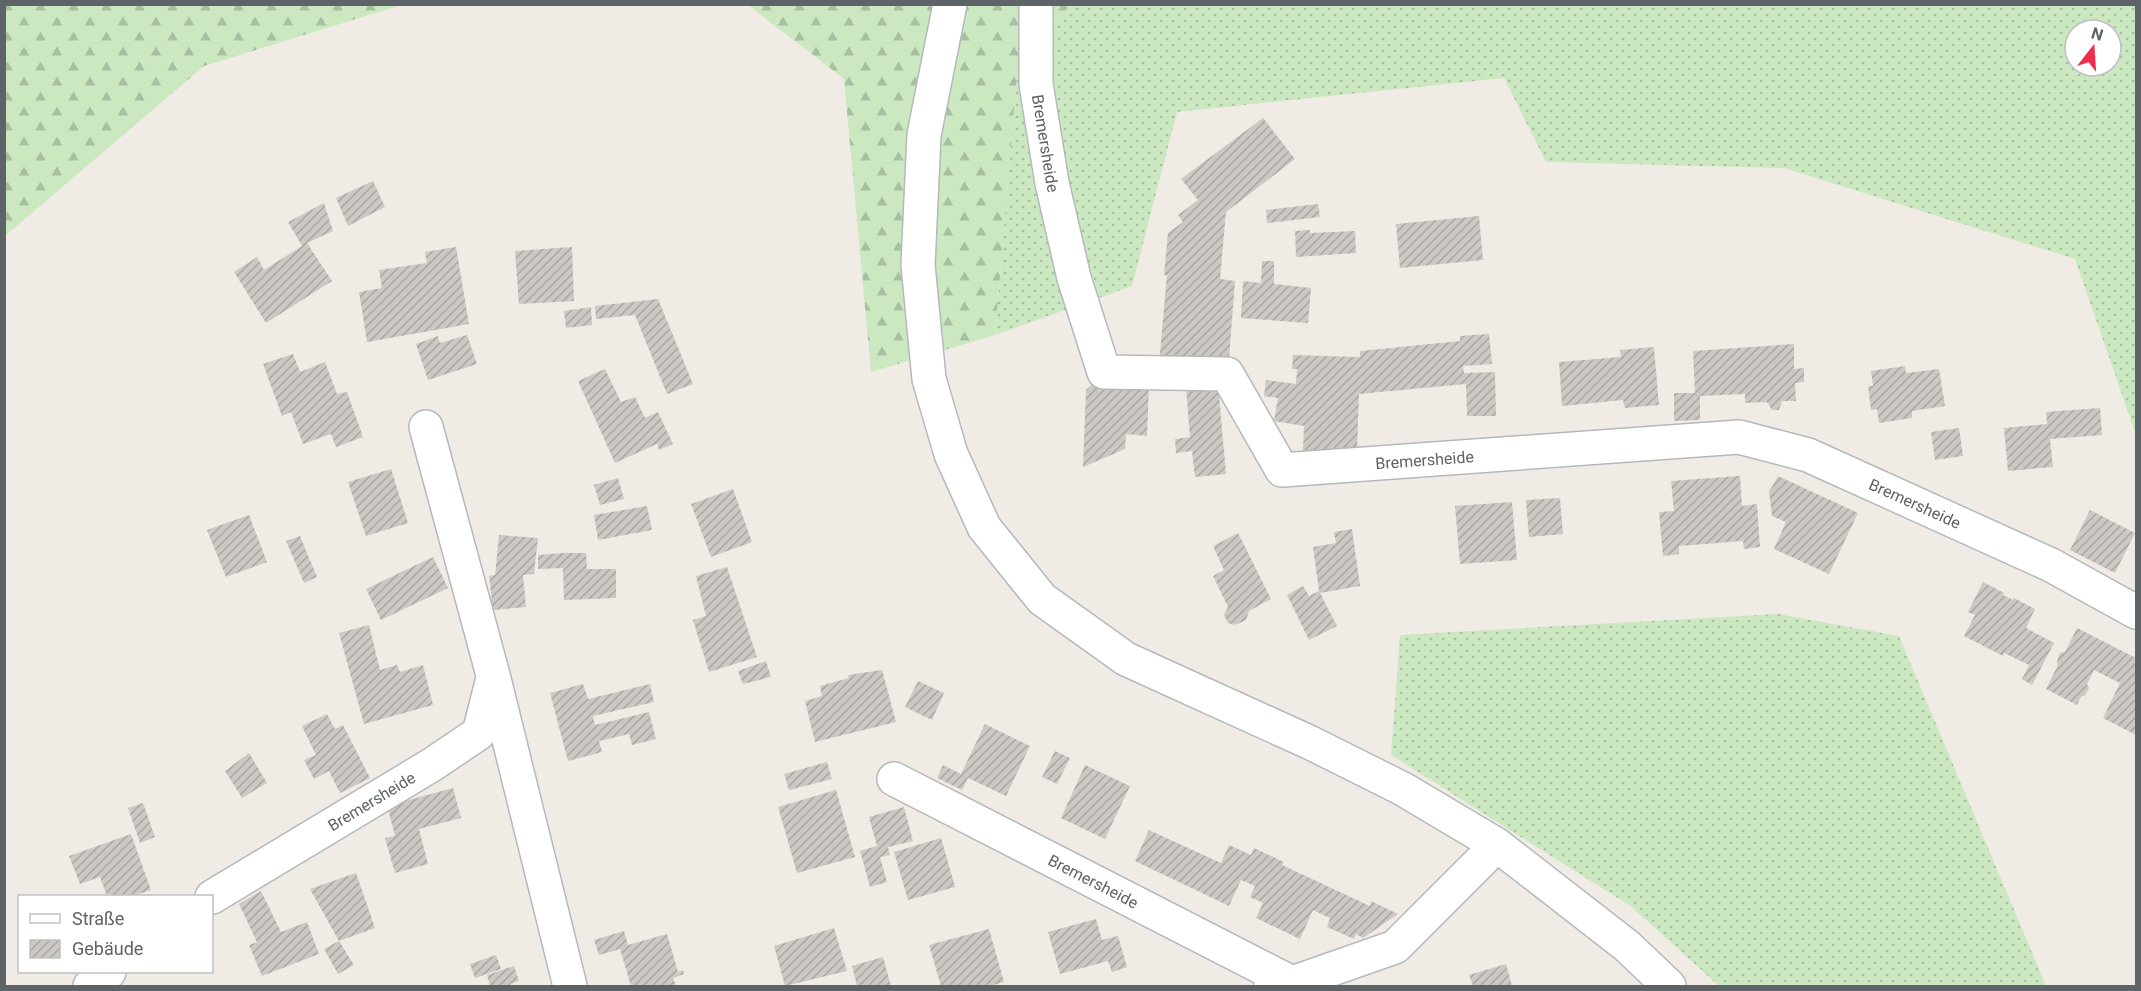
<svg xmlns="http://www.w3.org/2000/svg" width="2141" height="991" viewBox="0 0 2141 991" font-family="Roboto,sans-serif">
  <defs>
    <pattern id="grass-dots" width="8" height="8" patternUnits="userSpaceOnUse" patternTransform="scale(1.5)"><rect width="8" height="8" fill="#cbe8c1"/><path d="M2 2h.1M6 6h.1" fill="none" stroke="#a8c0a1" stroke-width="1.8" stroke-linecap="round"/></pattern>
    <pattern id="forest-firs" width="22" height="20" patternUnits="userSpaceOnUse" patternTransform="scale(1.5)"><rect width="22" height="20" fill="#cbe8c1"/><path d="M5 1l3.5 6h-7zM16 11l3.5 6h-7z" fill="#a8c0a1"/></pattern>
    <pattern id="building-hatch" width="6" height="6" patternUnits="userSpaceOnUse" patternTransform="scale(1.5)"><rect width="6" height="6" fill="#ccc8c4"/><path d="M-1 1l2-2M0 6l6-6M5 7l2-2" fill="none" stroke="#a9a6a3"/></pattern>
  </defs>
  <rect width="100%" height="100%" fill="#f0ebe5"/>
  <path fill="url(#grass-dots)" fill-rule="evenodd" d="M1070 5H2136V435L2075 259 1784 168 1546 162 1504 78 1177 112 1132 286 995 335 1017 71ZM2075 30H2111V66H2075Z
    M1778 614 1899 636 2046 986H1719L1632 907 1391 755 1400 635Z"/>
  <path fill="url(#forest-firs)" d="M5 4H401V5L204 66 5 236Z
    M748 5H1070L1017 72 995 335 871 372 844 79Z"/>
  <path fill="url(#building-hatch)" d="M1263 118 1295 159 1226 212 1220 279 1235 281 1229 359 1159 364 1167 275H1164L1168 233 1183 222 1178 215 1198 200 1181 179Z
    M373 181 385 207 348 226 336 198Z
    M324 203 333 231 307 243 332 281 266 323 234 272 257 257 264 270 302 246 288 222Z
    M1318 204 1320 217 1267 223 1266 210Z
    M1479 216 1483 260 1400 268 1396 224Z
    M1310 230V233L1355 231 1356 253 1296 257 1295 231Z
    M456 247 469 324 367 342 359 292 382 288 379 270 427 263 425 252Z
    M572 247 574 301 519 304 515 251Z
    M1262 261H1274V284L1311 288 1308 323 1241 318 1243 281 1261 283Z
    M658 299 693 384 667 394 635 315 596 319 595 306Z
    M591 307 592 325 566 328 564 311Z
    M1489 334 1492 364 1463 366 1464 373 1495 372 1496 416H1467L1466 384 1359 394 1357 451 1303 450 1304 426 1274 421 1278 398 1264 396 1266 380 1296 384 1297 369H1292L1293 355 1360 357V351L1460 341V336Z
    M467 335 477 364 428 380 416 344 438 336 440 343Z
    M1794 344V369L1804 368V382L1795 383 1796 401H1782L1779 410H1772L1767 402 1745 403V394L1700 396V420L1674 421V393H1695L1693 351Z
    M1654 347 1659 405 1625 408 1623 400 1562 406 1559 362 1621 357 1620 350Z
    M293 354 300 372 325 362 337 394 347 392 363 437 336 447 331 434 303 444 291 412 282 416 263 364Z
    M1905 366 1906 373 1939 369 1945 406 1912 411V418L1879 423 1877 409 1871 410 1868 386H1873L1871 371Z
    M605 369 621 402 635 397 645 418 658 412 673 444 659 450 657 444 615 463 578 381Z
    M1093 384 1149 386 1147 436 1126 434 1125 449 1083 467 1086 390Z
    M1218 384 1226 474 1195 477 1192 451 1176 453 1175 439 1190 437 1186 387Z
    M2100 408 2102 435 2050 439 2053 467 2008 471 2004 428 2047 424 2046 412Z
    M1959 428 1963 456 1935 460 1931 432Z
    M391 469 408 523 366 536 348 482Z
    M1740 476 1742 506 1757 504 1760 547 1744 549 1743 541 1679 546V554L1663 556 1659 512 1674 511 1671 481Z
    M1778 476 1858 513 1829 574 1774 549 1786 522 1772 516 1769 492Z
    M618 478 624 499 600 505 594 485Z
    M733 489 752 542 711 557 691 504Z
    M1560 498 1563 534 1529 537 1526 500Z
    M1512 502 1517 560 1460 564 1455 506Z
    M647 506 652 530 598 540 594 515Z
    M2090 510 2135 533 2115 573 2070 550Z
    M249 515 267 562 226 577 207 530Z
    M1352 529 1360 586 1320 593 1337 626 1309 640 1287 595 1303 586 1309 596 1319 591 1313 547 1336 543 1334 532Z
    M1238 533 1271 599 1249 611 1246 620 1235 625 1228 623 1224 615 1228 607 1213 576 1224 570 1213 546Z
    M499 535 538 538 534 574 523 575 526 607 493 610 489 576 495 575Z
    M300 536 317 577 304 583 286 541Z
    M563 553H586L587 569H616V598L564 600 563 568 538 569V555Z
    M433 557 448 588 381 620 366 589Z
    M727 567 757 657 709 672 693 620 706 616 696 576Z
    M1983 582 2004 593 2003 595 2013 600 2014 598 2035 609 2026 628 2054 643 2032 685 2022 679 2029 665 2004 653 2003 656 1964 636 1975 615 1968 612Z
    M369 625 380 670 397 665 400 672 423 665 433 705 364 724 339 633Z
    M2077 628 2136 658V735L2103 718 2120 683 2094 670 2087 684 2089 688 2085 695 2081 697 2077 705 2046 689 2058 665 2057 661 2060 653 2065 652Z
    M766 661 771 677 743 684 738 671Z
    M882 670 896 722 815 742 805 701 822 696 820 686 849 678 848 675Z
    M918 681 944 693 932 720 905 707Z
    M583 684 588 699 650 684 654 702 593 716 595 725 649 712 656 739 632 745 629 734 599 741 602 752 568 761 550 693Z
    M327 714 335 729 343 725 370 778 340 793 329 771 314 779 304 760 316 755 302 726Z
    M985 724 1030 746 1006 796 968 778 962 790 937 778 943 765 961 774Z
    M1055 751 1070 758 1057 784 1042 777Z
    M249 753 267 783 242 798 225 771Z
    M827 762 832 779 789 790 784 774Z
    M1085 765 1130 786 1105 839 1061 818Z
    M453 788 461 818 419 829 428 864 395 873 385 838 395 836 387 806Z
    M836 790 855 857 797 873 778 807Z
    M143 803 155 837 140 843 128 808Z
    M904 807 913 841 888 847 890 855 880 857 887 882 870 887 860 851 877 846 869 817Z
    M1149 830 1221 863 1229 845 1251 855 1254 848 1284 862 1282 865 1370 906 1371 901 1398 914 1363 938 1356 934 1354 939 1327 927 1330 918 1313 910 1300 939 1256 918 1263 903 1250 897 1255 886 1241 880 1229 906 1135 861Z
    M131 834 151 890 132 896H107L100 877 80 884 69 856Z
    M941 838 955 887 908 900 894 852Z
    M356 873 375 928 339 941 310 889Z
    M261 891 281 932 307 922 319 954 262 976 249 945 257 942 239 904Z
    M1096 919 1102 940 1118 936 1127 967 1112 972 1108 961 1060 974 1048 932Z
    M834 928 847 971 785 986 774 946Z
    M989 929 1004 982 990 986H941L929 945Z
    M624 931 628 945 667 934 678 972 683 970 684 974 673 978 676 986H631L620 949 599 955 594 940Z
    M339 941 354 965 338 974 324 949Z
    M496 955 501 969 475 978 470 964Z
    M883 957 891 986H857L852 966Z
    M1506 964 1512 986H1473L1469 975Z
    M514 966 519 981 510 984 511 986H490L487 975Z"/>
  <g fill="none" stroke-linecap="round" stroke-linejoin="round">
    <g stroke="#b5b9bc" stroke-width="36">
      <g id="minor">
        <path d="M950 4 924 135 918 265 929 379 951 454 984 527 1042 599 1126 659 1311 743 1403 789 1497 845 1627 946 1669 986"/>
        <path id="s1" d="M1036 4V84L1052 183 1074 278 1104 372 1227 374 1282 470 1739 437 1808 455 2051 565 2136 612"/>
        <path d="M426 427 493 675 570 986"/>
        <path id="s2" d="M894 779 1292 983"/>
        <path id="s3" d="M212 897 433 764 479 733 493 678"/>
        <path d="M1271 985 1292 983 1395 947 1497 845"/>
        <path d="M90 986 109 972"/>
      </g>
    </g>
    <use href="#minor" stroke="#fff" stroke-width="33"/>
  </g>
  <g text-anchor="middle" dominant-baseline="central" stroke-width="4.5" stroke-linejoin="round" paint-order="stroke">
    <g font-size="16" fill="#5d6366" stroke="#fff">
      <text stroke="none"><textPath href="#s1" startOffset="140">Bremersheide</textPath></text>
      <text stroke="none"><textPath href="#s1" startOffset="753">Bremersheide</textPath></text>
      <text stroke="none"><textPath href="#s1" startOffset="1257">Bremersheide</textPath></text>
      <text stroke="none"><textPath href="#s3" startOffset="186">Bremersheide</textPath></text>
      <text stroke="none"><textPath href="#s2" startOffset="224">Bremersheide</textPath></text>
    </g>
  </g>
  <rect width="2141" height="991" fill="none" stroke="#5d6366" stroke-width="12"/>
  <rect x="18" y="895" width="195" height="78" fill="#ffffff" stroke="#bec1c2" stroke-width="1.5"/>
  <rect x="30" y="914" width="30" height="9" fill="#ffffff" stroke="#bec1c2" stroke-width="1.5"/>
  <text x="72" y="925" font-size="18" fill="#5d6366">Straße</text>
  <rect x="30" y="940" width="30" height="18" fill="url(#building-hatch)" stroke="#bec1c2" stroke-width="1.5"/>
  <text x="72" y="955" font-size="18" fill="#5d6366">Gebäude</text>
  <g transform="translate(2093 48) rotate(17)"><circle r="28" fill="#ffffff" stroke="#bec1c2" stroke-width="1.5"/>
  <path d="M0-4.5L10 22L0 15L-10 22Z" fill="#ee2d4f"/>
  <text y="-9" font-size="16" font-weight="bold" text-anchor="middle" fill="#5d6366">N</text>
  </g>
</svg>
